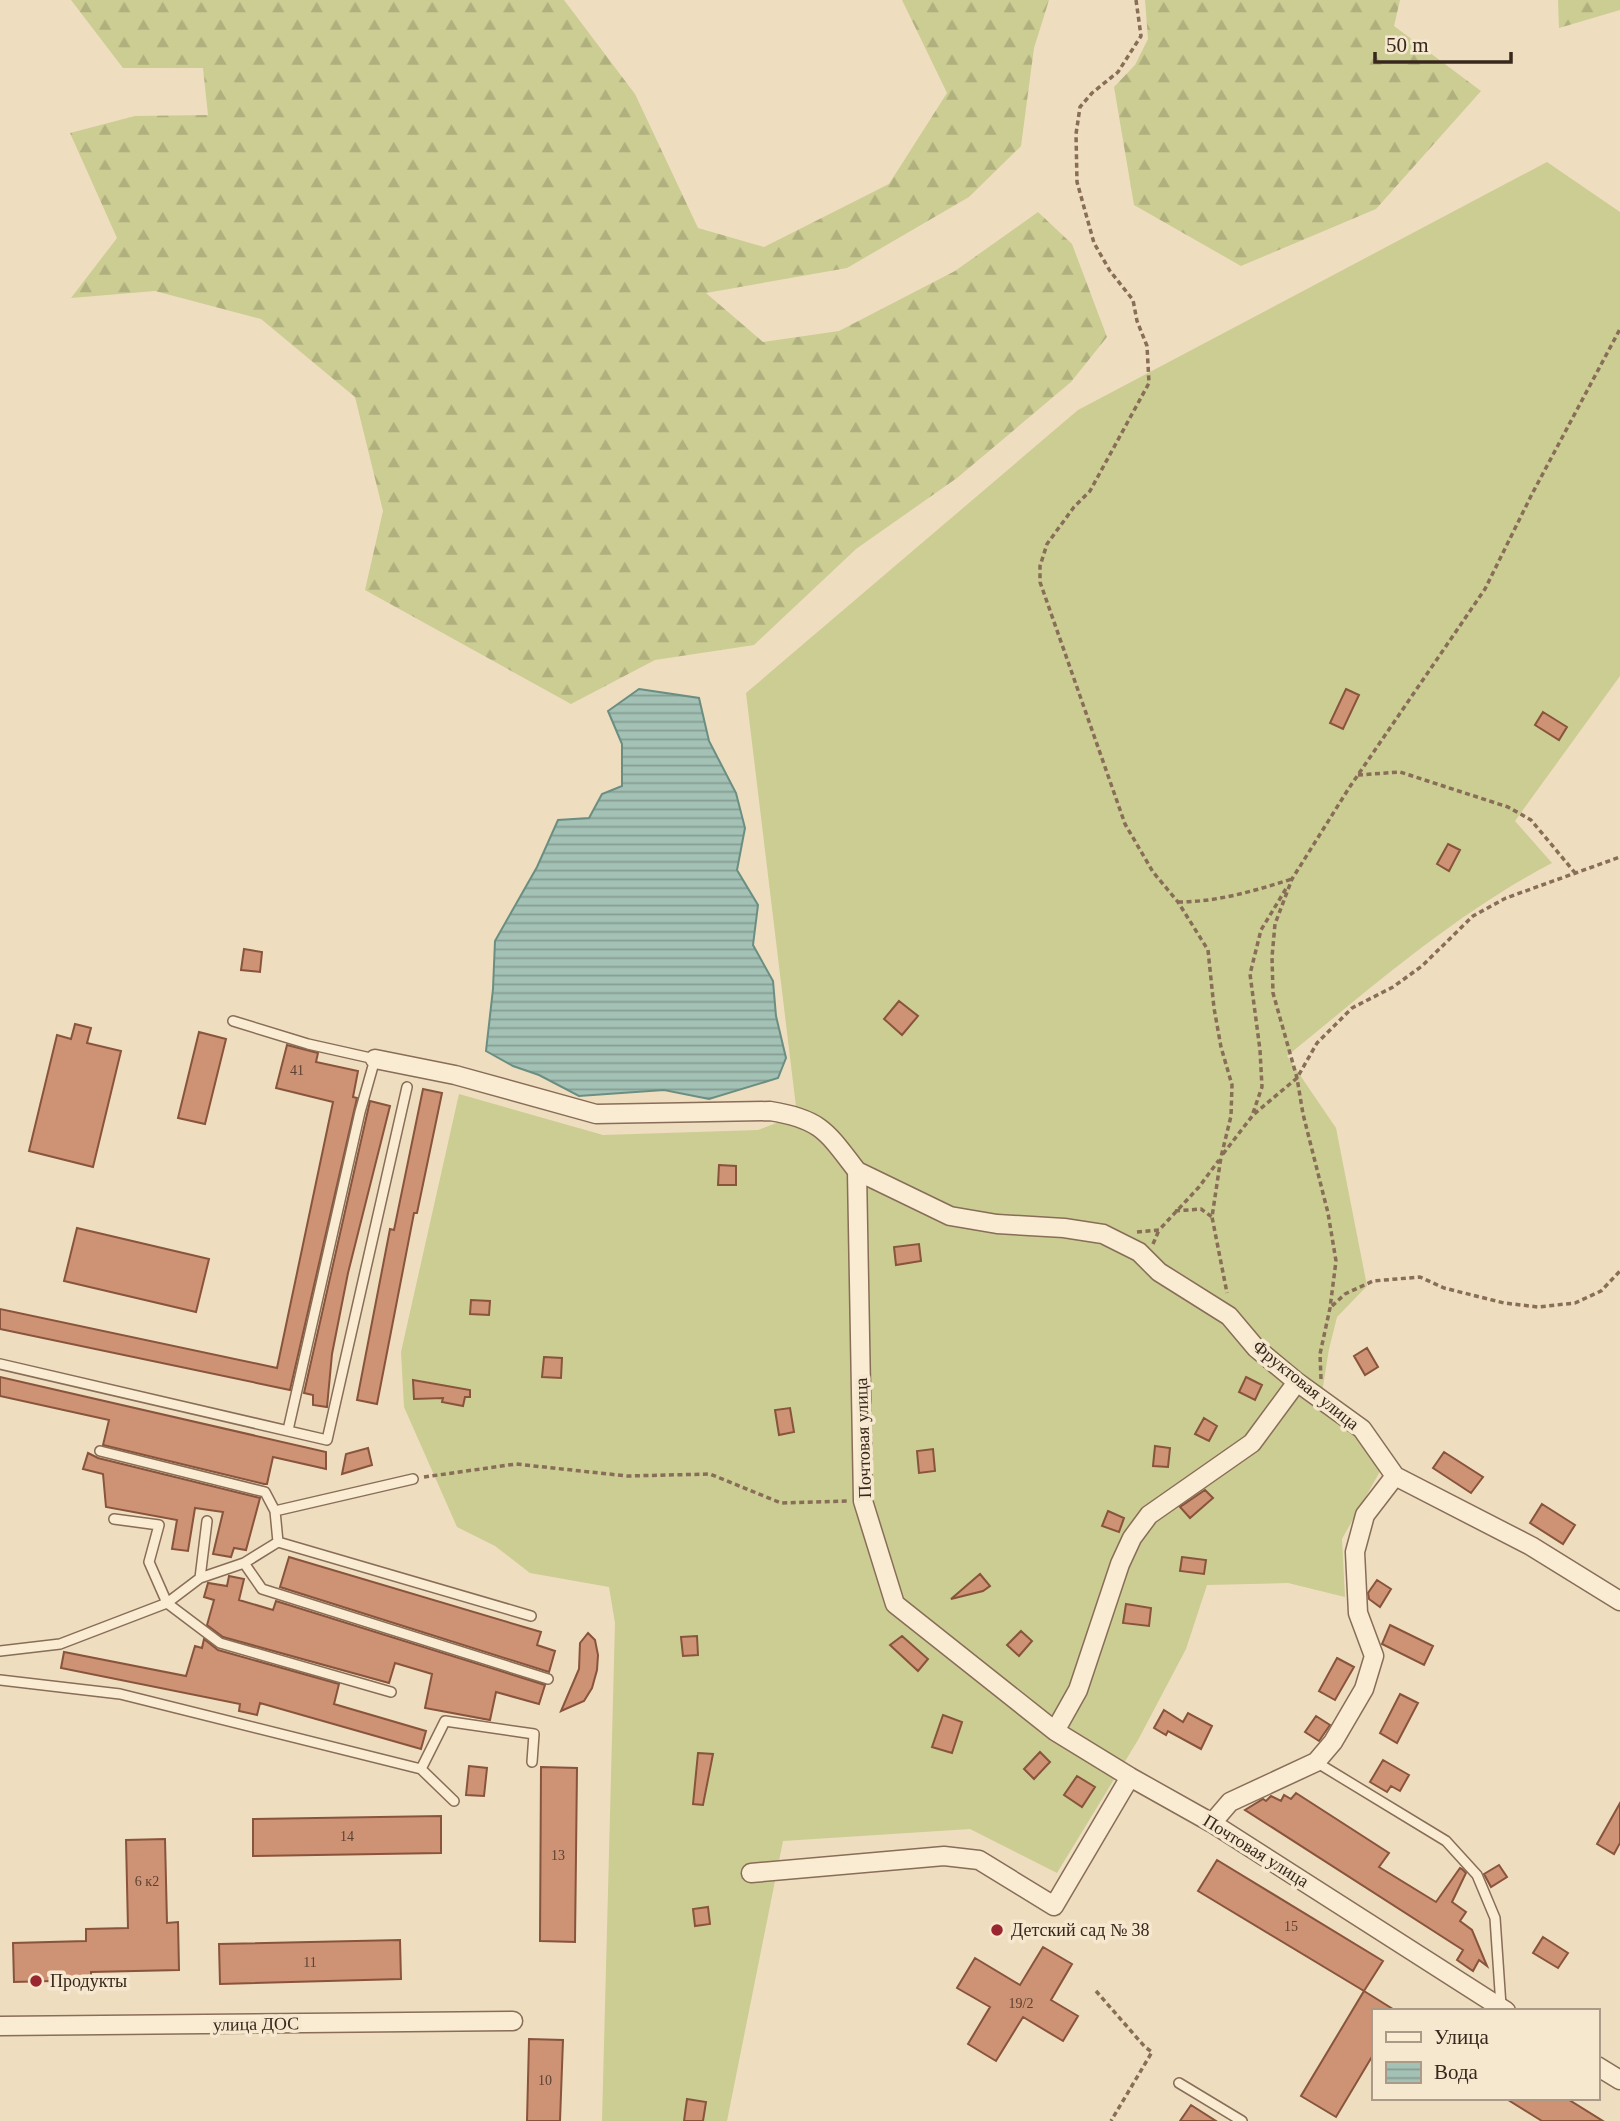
<svg xmlns="http://www.w3.org/2000/svg" width="1620" height="2121" viewBox="0 0 1620 2121" font-family="'Times New Roman',serif">
  <defs>
    <pattern id="forest-firs" width="22" height="20" patternUnits="userSpaceOnUse" patternTransform="scale(1.75)"><rect width="22" height="20" fill="#cbcd93"/><path d="M5 1l3.5 6h-7zM16 11l3.5 6h-7z" fill="#afb07e"/></pattern>
    <pattern id="water-rules" width="6" height="5" patternUnits="userSpaceOnUse" patternTransform="scale(1.75)"><rect width="6" height="5" fill="#a3c1b5"/><path d="M0 2.5h6" fill="none" stroke="#869d92"/></pattern>
  </defs>
  <rect width="100%" height="100%" fill="#efddbf"/>
  <path fill="url(#forest-firs)" d="M71 0H564L635 94 698 228 764 247 889 184 947 93 902 0H1049L1034 48 1021 146 969 197 847 268 706 293 763 342 839 331 955 271 1038 212 1072 244 1107 337 1071 382 957 478 856 549 754 645 655 660 571 704 365 590 383 511 355 397 261 319 155 291 71 298 117 238 70 133 135 116 208 115 203 68H123Z
    M1145 0H1400L1394 26 1481 91 1376 209 1241 266 1134 205 1114 87 1135 65 1148 39Z
    M1558 0H1620V10L1559 28Z"/>
  <path fill="#cbcd93" d="M1547 162 1620 212V676L1515 821 1552 863C1455 914 1372 987 1287 1056L1336 1128 1367 1286 1337 1317 1329 1349 1321 1399 1383 1466 1342 1539 1345 1597 1288 1583 1207 1585 1186 1649 1138 1740 1057 1873 970 1829 783 1841 727 2121H602L615 1623 609 1587 530 1573 495 1546 457 1527 404 1407 401 1352 459 1094 603 1135 758 1130 797 1115 746 693 1078 410Z"/>
  <path fill="url(#water-rules)" stroke="#6a8f82" stroke-width="2" d="M639 689 699 698 709 741 736 793 745 828 737 870 758 905 753 945 773 981 776 1016 786 1058 778 1078 709 1099 664 1090 579 1096 539 1075 513 1066 486 1051 493 989 495 941 537 867 558 820 589 818 602 794 622 786V744L608 711Z"/>
  <path fill="#ce9274" stroke="#88543c" stroke-width="2" d="M1346 689 1359 695 1343 729 1330 723Z
    M1543 712 1567 727 1559 740 1535 725Z
    M1448 844 1460 850 1449 871 1437 864Z
    M244 949 262 952 260 972 241 970Z
    M899 1001 918 1016 902 1035 884 1019Z
    M75 1024 91 1028 87 1043 121 1051 93 1167 29 1151 57 1035 71 1039Z
    M199 1032 226 1039 205 1124 178 1118Z
    M287 1045 318 1053 316 1062 358 1071 353 1097 357 1098 290 1390 0 1329V1309L277 1368 333 1102 276 1088Z
    M423 1089 442 1093 417 1213H414L377 1404 357 1400 390 1229 394 1230Z
    M370 1101 390 1106 348 1273 332 1354 327 1407 313 1405V1395L304 1393Z
    M719 1165 736 1166V1185H718Z
    M77 1228 209 1259 196 1312 64 1281Z
    M919 1244 921 1261 896 1265 894 1247Z
    M471 1300 490 1301 489 1315 470 1314Z
    M1367 1348 1378 1367 1365 1375 1354 1356Z
    M544 1357 562 1358 561 1378 542 1377Z
    M0 1377 326 1452V1469L273 1457 267 1484H264L103 1445 109 1420 0 1396Z
    M1246 1377 1262 1385 1255 1400 1239 1392Z
    M413 1380 470 1390V1397H465L463 1406 442 1402 443 1398 414 1399Z
    M790 1408 794 1432 779 1435 775 1410Z
    M1204 1418 1217 1426 1209 1441 1195 1434Z
    M1155 1446 1170 1448 1168 1467 1153 1466Z
    M368 1448 372 1465 342 1474 346 1454Z
    M933 1449 935 1471 919 1473 917 1451Z
    M1444 1452 1483 1477 1471 1493 1433 1468Z
    M88 1453 98 1458 260 1498 246 1550 234 1548 231 1557 213 1554 223 1512 195 1508 188 1551 172 1549 177 1520 106 1507 103 1474 83 1469Z
    M1205 1490 1213 1498 1190 1518 1180 1507Z
    M1542 1504 1575 1525 1563 1544 1530 1523Z
    M1108 1511 1124 1518 1119 1532 1102 1526Z
    M289 1557 541 1632 537 1645 555 1651 549 1672 280 1587Z
    M1182 1557 1206 1560 1204 1574 1180 1571Z
    M980 1574 990 1586 983 1591 951 1599Z
    M229 1576 244 1579 239 1600 273 1610 276 1601 545 1685 539 1704 496 1692 490 1720 425 1708 432 1674 395 1663 389 1683 223 1637 207 1625 214 1600 204 1597 208 1583 227 1586Z
    M1377 1580 1391 1589 1380 1607 1369 1599 1368 1593Z
    M1126 1604 1151 1608 1149 1626 1123 1623Z
    M1390 1625 1433 1646 1424 1665 1382 1644Z
    M1021 1631 1032 1641 1019 1656 1007 1645Z
    M588 1633 595 1640 598 1655 597 1670 592 1688 584 1701 561 1711 579 1669 580 1643Z
    M697 1636 698 1655 683 1656 681 1637Z
    M902 1636 928 1659 918 1671 890 1645Z
    M204 1639 218 1650 339 1684 334 1704 426 1731 421 1749 260 1703 257 1715 239 1711 240 1704 61 1668 64 1652 186 1676 195 1646 202 1648Z
    M1337 1658 1354 1667 1335 1700 1319 1691Z
    M1400 1694 1418 1703 1397 1743 1380 1733Z
    M1164 1710 1183 1722 1188 1713 1212 1726 1201 1749 1168 1731 1166 1735 1154 1728Z
    M943 1715 962 1722 952 1753 932 1747Z
    M1316 1716 1330 1725 1319 1741 1305 1732Z
    M1040 1752 1050 1762 1034 1779 1024 1769Z
    M698 1753 713 1754 703 1805 693 1804Z
    M1383 1760 1409 1775 1400 1791 1391 1786 1387 1792 1370 1782Z
    M469 1766 487 1768 484 1796 466 1795Z
    M541 1767 577 1768 575 1942 540 1941Z
    M1077 1776 1095 1787 1082 1807 1064 1795Z
    M1296 1793 1389 1853 1379 1867 1436 1902 1460 1868 1462 1869 1466 1873 1452 1902 1466 1912 1460 1921 1472 1930 1487 1966 1479 1960 1473 1971 1457 1960 1463 1950 1245 1810 1263 1799 1266 1801 1271 1796 1281 1801 1284 1795 1291 1799Z
    M1620 1803V1843L1614 1854 1597 1844Z
    M441 1816V1853L253 1856V1819Z
    M165 1839 167 1923 178 1922 179 1970 91 1972V1980L14 1982 13 1943 86 1941V1929L128 1928 126 1840Z
    M1217 1860 1383 1961 1364 1991 1198 1891Z
    M1499 1865 1507 1877 1491 1887 1484 1874Z
    M708 1907 710 1924 695 1926 693 1909Z
    M1543 1937 1568 1953 1558 1968 1533 1953Z
    M400 1940 401 1979 220 1984 219 1944Z
    M1043 1947 1072 1964 1051 2000 1078 2016 1063 2041 1023 2017 996 2061 968 2044 990 2007 957 1988 975 1958 1020 1985Z
    M1364 1991 1396 2011H1373V2055L1336 2117 1301 2096Z
    M529 2039 563 2040 560 2121H527Z
    M1505 2098H1566L1603 2121H1542Z
    M687 2099 706 2102 703 2121H684Z
    M1191 2105 1216 2121H1180Z"/>
  <g fill="none" stroke-linecap="round" stroke-linejoin="round">
    <g stroke="#886d57" stroke-width="12">
      <path id="service" d="M233 1021 308 1044 375 1059 360 1112 288 1430
        M0 1364 327 1440 407 1087
        M100 1451 265 1492 275 1511
        M114 1519 159 1525 149 1562 167 1603 220 1643 391 1692
        M278 1542 531 1616
        M244 1563 262 1589 548 1679
        M200 1578 207 1521
        M0 1651 60 1644 167 1603 200 1578 244 1563 278 1542 275 1511 413 1479
        M0 1680 120 1694 421 1769 445 1721 534 1734 532 1762
        M1316 1762 1446 1841 1477 1875 1495 1918 1501 2006
        M421 1769 454 1801
        M1179 2083 1242 2121"/>
    </g>
    <g stroke="#886d57" stroke-width="21">
      <path id="minor" d="M375 1059 455 1075 596 1114 770 1111C821 1119 827 1132 857 1171L863 1501 895 1604 1055 1731 1130 1777 1212 1823 1506 2011
        M857 1171 950 1216 997 1224 1064 1228 1103 1234 1139 1252 1159 1272 1229 1316 1256 1348 1297 1382 1362 1429 1395 1476 1531 1546 1620 1601
        M1055 1731 1078 1690 1120 1564 1132 1538 1149 1515 1252 1443 1297 1382
        M1212 1823 1230 1802 1316 1762 1333 1742 1364 1689 1374 1656 1358 1613 1355 1552 1365 1515 1395 1476
        M751 1873 944 1856 979 1860 1054 1906 1130 1777
        M0 2026 513 2021
        M1597 2066 1620 2080"/>
    </g>
    <path stroke="#886d57" stroke-width="3.5" stroke-dasharray="5 3.5" stroke-linecap="butt" d="M1136 0 1141 36 1118 72 1092 93 1080 107 1076 134 1077 182 1094 243 1110 271 1133 300 1137 321 1147 346 1149 383 1090 491 1074 507 1047 544 1040 566V582L1125 824 1153 872 1178 902 1208 950 1214 1008 1221 1047 1232 1085 1231 1116 1221 1157 1212 1217 1227 1293
      M1358 775 1400 772 1508 807 1531 820 1576 874
      M1178 902C1217 902 1254 891 1292 879
      M1253 1113 1262 1087 1260 1050 1250 974 1261 930 1287 887
      M1223 1154 1253 1115 1297 1078 1317 1043 1352 1008 1393 987 1422 966 1473 916 1506 898 1620 857
      M1175 1211 1201 1209 1212 1217
      M1137 1232 1159 1230 1199 1187 1219 1160
      M1153 1244 1159 1230
      M1332 1306 1345 1294 1373 1281 1420 1277 1444 1288 1504 1303 1538 1307 1575 1303 1601 1291 1620 1271
      M1321 1379 1320 1354 1330 1308 1336 1261 1328 1213 1303 1114 1297 1078 1273 993 1272 957 1275 924 1292 879 1349 788 1485 589 1532 494 1620 329
      M424 1477 516 1464 627 1476 710 1474 781 1503 847 1501
      M1096 1991 1145 2047 1152 2052 1111 2121"/>
    <use href="#service" stroke="#faebd3" stroke-width="9"/>
    <use href="#minor" stroke="#faebd3" stroke-width="18"/>
  </g>
  <g fill="#992630" stroke="#f6e7cf" stroke-width="2.5">
    <circle cx="997" cy="1930" r="7"/>
    <circle cx="36" cy="1981" r="7"/>
  </g>
  <g text-anchor="middle" dominant-baseline="central" stroke-width="7" stroke-linejoin="round" paint-order="stroke">
    <g font-size="14" fill="#5d4232">
      <text x="297" y="1070">41</text>
      <text x="347" y="1836">14</text>
      <text x="558" y="1855">13</text>
      <text x="147" y="1881">6 к2</text>
      <text x="1291" y="1926">15</text>
      <text x="310" y="1962">11</text>
      <text x="1021" y="2003">19/2</text>
      <text x="545" y="2080">10</text>
    </g>
    <g font-size="18" fill="#37271c" stroke="#f6e7cf">
      <text transform="translate(1306 1385) rotate(39)">Фруктовая улица</text>
      <text transform="translate(863 1438) rotate(-92)">Почтовая улица</text>
      <text transform="translate(1256 1851) rotate(32)">Почтовая улица</text>
      <text transform="translate(256 2024) rotate(-1)">улица ДОС</text>
    </g>
    <g font-size="18" fill="#37271c" stroke="#f6e7cf" text-anchor="start">
      <text x="1011" y="1930">Детский сад № 38</text>
      <text x="50" y="1981">Продукты</text>
    </g>
  </g>
  <rect x="1372" y="2009" width="228" height="91" fill="#f6e7cf" stroke="#aa9a87" stroke-width="2"/>
  <rect x="1386" y="2032" width="35" height="10" fill="#faebd3" stroke="#aa9a87" stroke-width="2"/>
  <text x="1434" y="2044" font-size="21" fill="#37271c">Улица</text>
  <rect x="1386" y="2062" width="35" height="21" fill="url(#water-rules)" stroke="#aa9a87" stroke-width="2"/>
  <text x="1434" y="2079" font-size="21" fill="#37271c">Вода</text>
  <path d="M1375 52v10h136v-10" fill="none" stroke="#37271c" stroke-width="3.5"/>
  <text x="1386" y="52" font-size="21" fill="#37271c" stroke="#f6e7cf" stroke-width="5" paint-order="stroke">50 m</text>
</svg>
